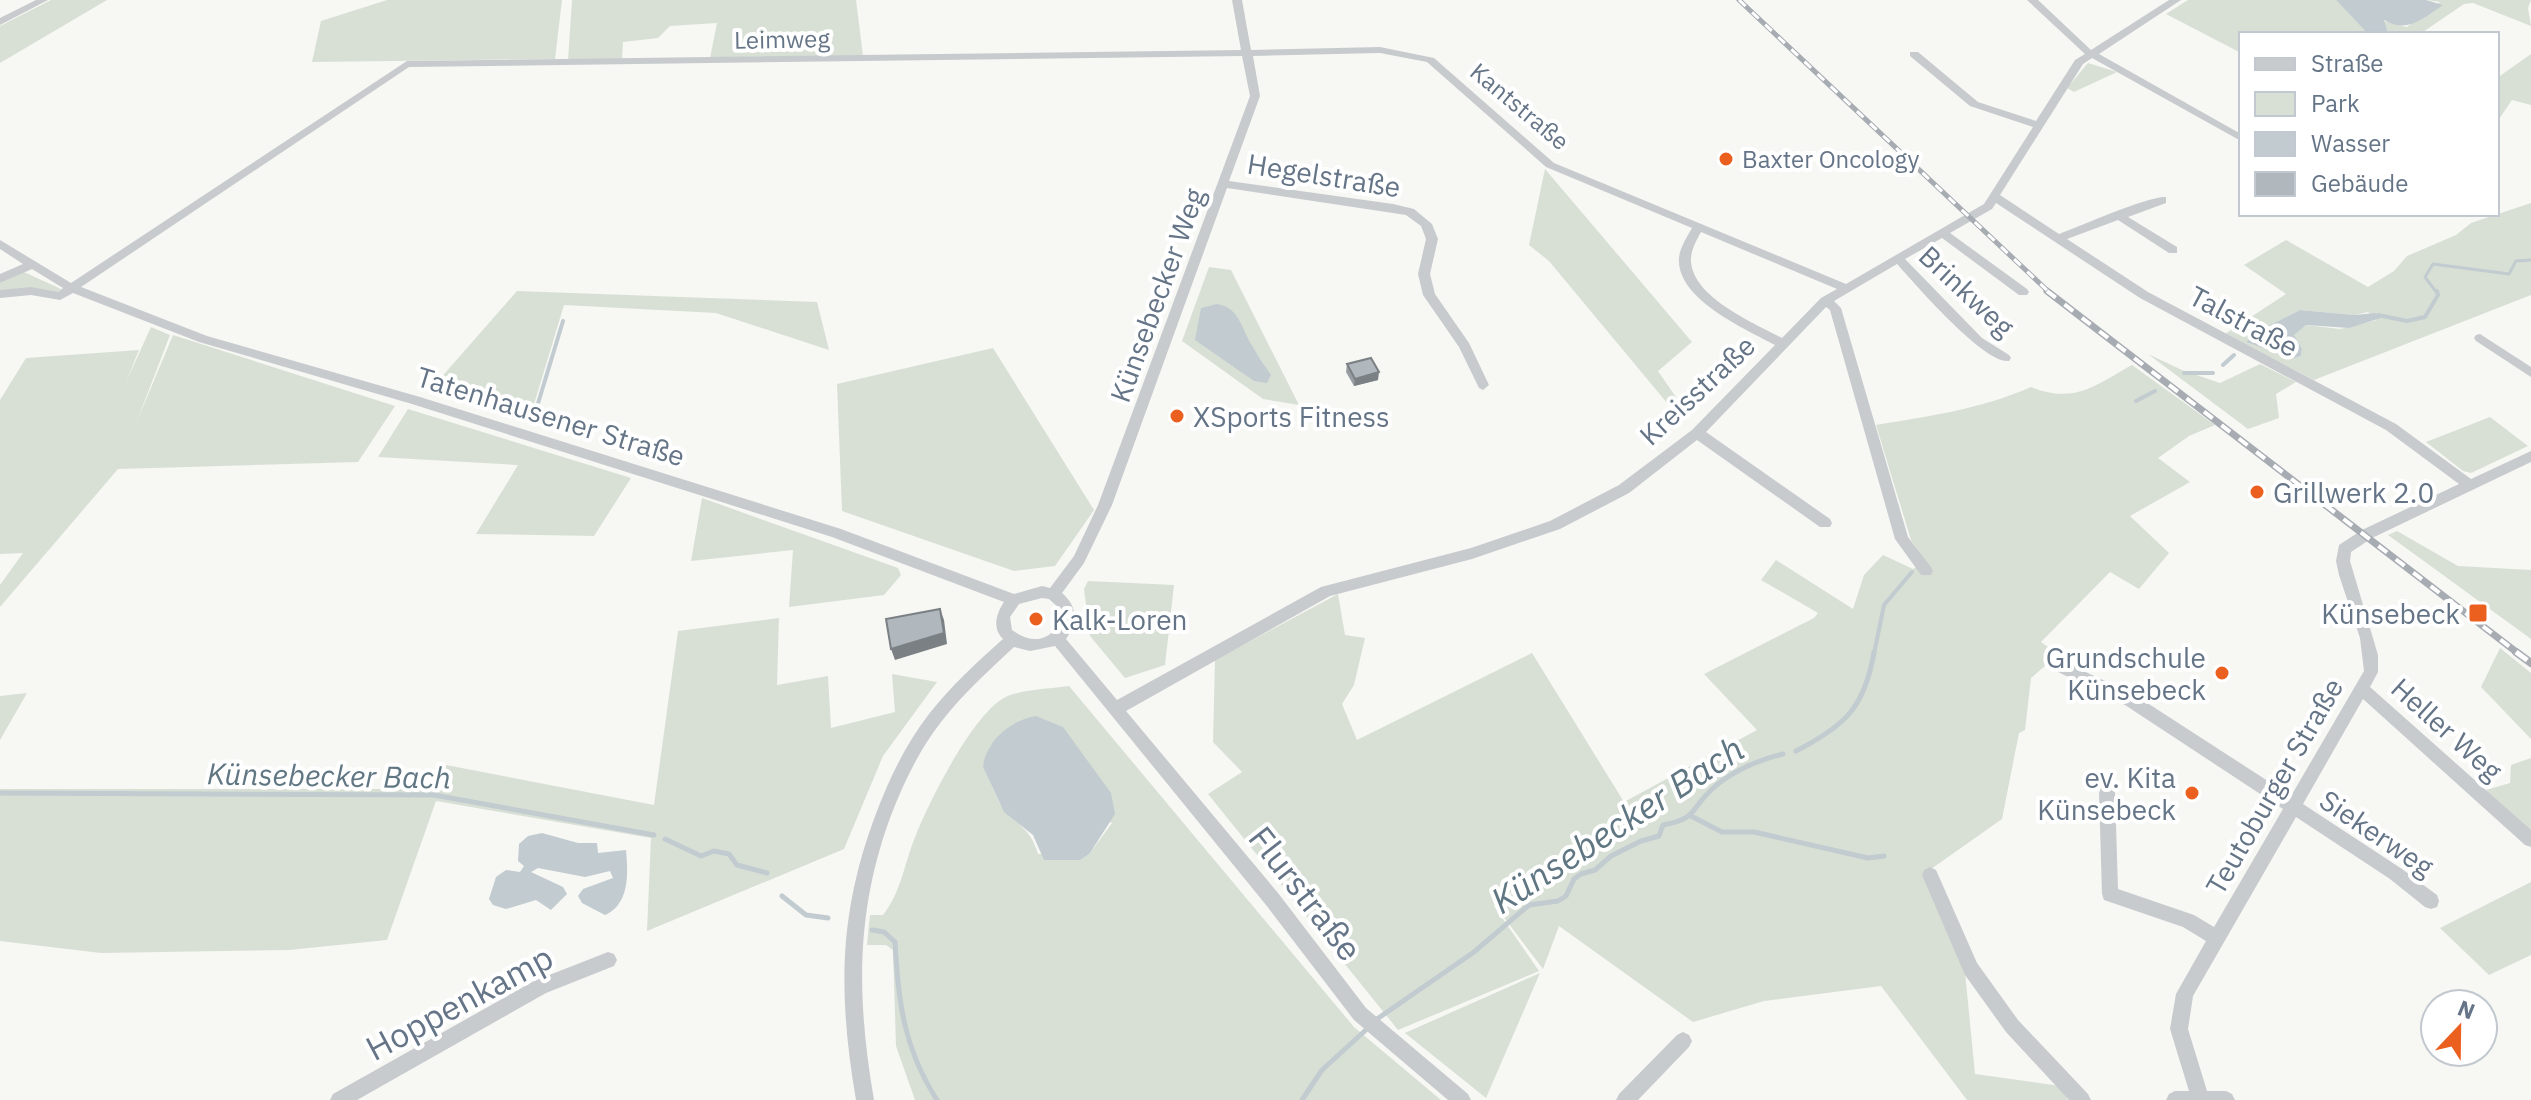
<svg xmlns="http://www.w3.org/2000/svg" width="2531" height="1100" viewBox="0 0 2531 1100" font-family="'IBM Plex Sans',sans-serif">
  <rect width="100%" height="100%" fill="#f7f7f4"/>
  <path fill="#d8e0d5" fill-rule="evenodd" d="M51 0H107L0 63V26Z
    M387 0H562L555 59 312 62 321 21Z
    M572 0H856L863 56 710 58 717 23 670 26 658 38 623 42 622 60 568 61Z
    M2188 0H2336L2368 34H2241V53L2166 14Z
    M2426 0H2531L2528 8 2531 26 2473 3 2464 4 2420 34H2388L2383 21 2407 27 2440 2Z
    M2531 54V105L2512 100 2497 122V78Z
    M2088 63 2117 72 2074 92 2067 88Z
    M1545 169 1692 342 1658 371 1684 409 1682 421 1549 261 1529 245Z
    M2531 203V295L2314 380 2225 334 2286 294 2244 265 2286 240 2368 287 2394 271 2407 256 2456 235 2471 223ZM2300 310 2355 315 2368 312 2377 320 2340 329 2306 325 2293 335 2302 349 2301 356 2292 359 2246 342 2262 329Z
    M1209 267 1231 270 1299 405 1263 399 1182 341Z
    M24 272 61 289 57 293 0 291V283Z
    M517 291 817 302 829 350 716 313 564 305 532 411 447 388 431 389Z
    M151 327 170 335 137 421 173 335 395 406 358 462 118 469 0 607V585L23 553 0 554V400L26 358 139 350 126 382Z
    M993 348 1094 510 1055 566 1014 571 842 511 837 384Z
    M2148 354 2182 370 2220 383 2260 364 2296 382 2276 394 2279 418 2248 429Z
    M2132 365 2215 425 2189 436 2158 458 2190 482 2130 516 2169 553 2139 589 2110 572 2041 642 2080 670 2053 659 2031 678 2025 730 2019 733 2002 819 1924 874 1965 972 1975 1074 2060 1086 2068 1100H1967L1881 986 1764 1001 1693 1022 1559 926 1543 969 1496 907 1575 841 1494 906 1539 971 1398 1030 1208 794 1242 772 1213 742 1215 660 1338 594 1345 635 1365 638 1354 685 1342 704 1357 740 1532 653 1624 802 1757 730 1704 674 1814 618 1818 613 1761 580 1776 560 1853 609 1864 575 1883 555 1913 569 1926 561 1911 540 1876 425C1930 416 1981 409 2031 387 2075 404 2094 386 2132 365Z
    M408 409 631 478 594 536 476 534 518 465 378 457Z
    M2490 417 2528 446 2471 473 2463 471 2426 442Z
    M702 498 898 568 901 575 884 595 789 607 793 550 691 561Z
    M2397 531 2458 566 2531 570V639L2388 535Z
    M1088 581 1174 585 1165 665 1125 678 1090 636 1084 589Z
    M779 618 777 685 828 676 831 728 895 712 892 674 937 682 883 756 844 849 647 931 651 838 436 801 387 940 289 950 101 953 0 941V789H439L446 765 654 805 678 631Z
    M2500 648 2531 673V739L2481 687Z
    M1069 686 1354 1027 1441 1100H915L896 1046 893 950 886 945H867L870 915H883C902 891 904 863 916 835 930 800 970 720 1002 699 1019 689 1049 689 1069 686ZM990 746 1112 823 1090 853 1038 854C1030 828 1019 827 1003 808 998 802 989 778 983 767Z
    M27 693 0 740V696Z
    M2531 758V832L2486 790 2510 783 2511 765Z
    M2531 882V955L2489 975 2440 928Z
    M1540 973 1486 1098 1405 1033Z"/>
  <path fill="#c1cbd0" d="M2336 0H2426L2443 5C2422 19 2407 34 2384 20L2388 34H2368Z
    M1217 304C1241 308 1241 330 1253 347 1258 357 1265 366 1271 375L1267 383 1254 381 1195 340 1201 308Z
    M2300 310 2355 315 2375 313 2381 318 2349 328 2306 325 2294 335 2302 349 2301 356 2292 359 2246 342 2262 329Z
    M1036 716 1063 727 1111 793 1115 814 1090 853 1080 860H1044L1033 835 1004 812 983 767C986 741 1011 720 1036 716Z
    M542 833 578 843H597L598 853 626 850C628 873 630 904 605 915L582 903 578 896 583 889 613 878 610 871 585 877 538 868 531 872 563 887 567 894 551 910 536 900 506 909 493 905 489 899 496 877 506 870 520 872 524 866 518 861 519 844 528 836Z"/>
  <g fill="none" stroke-linecap="round" stroke-linejoin="round">
    <path stroke="#c1cbd0" stroke-width="3" d="M2437 293 2425 277 2433 264 2509 274 2516 261 2531 260"/>
    <path stroke="#c1cbd0" stroke-width="4" d="M2378 315 2407 321 2425 317 2438 295 2437 291
      M2223 365 2234 355
      M2184 373H2213
      M2136 401 2155 391
      M536 410 563 321
      M1874 654 1884 605 1912 572"/>
    <path stroke="#c1cbd0" stroke-width="5" d="M1796 751C1845 726 1865 707 1874 652
      M0 793 434 795 654 835
      M1691 816 1722 832H1754L1868 858 1884 856
      M665 839 701 856 714 851 729 854 737 865 767 873
      M782 896 806 915 828 918
      M872 930 884 932 895 942C898 1001 904 1049 937 1100
      M1377 1019 1474 952 1529 905 1558 901 1566 896 1574 879 1581 874 1595 870 1611 856 1641 841 1659 836 1663 825C1698 818 1689 811 1711 790 1730 772 1758 760 1783 754
      M1302 1100 1322 1070 1368 1028"/>
    <path fill="#c7cbce" fill-rule="evenodd" d="M36 0H48L0 25V18Z
      M1232 0H1242L1251 50 1380 47 1434 58 1554 163 1846 284 1984 204 2033 127 1970 106 1910 56V52H1918L1978 102 2036 121 2075 60 2085 54 2027 0H2038L2091 50 2169 0H2181L2099 54 2241 134V141L2092 58 2083 64 2000 195 2059 234C2081 226 2148 196 2166 197V203L2128 217 2177 247V253H2169L2118 220 2067 239 2148 292 2396 424 2471 479 2531 451V462L2372 538 2351 552 2350 561 2378 655V672L2370 687 2531 830V847L2525 845 2363 699 2303 804 2402 869 2437 895 2439 901 2437 907 2431 909 2425 907 2390 879 2296 817 2193 996 2188 1029 2207 1091H2226L2232 1094 2235 1100H2166L2169 1094 2175 1091H2189L2170 1029 2176 994 2206 941 2183 927 2104 900 2102 894 2099 793 2101 788 2107 786 2113 788 2115 793 2118 889 2194 915 2214 927 2283 809 2125 705 2052 669 2050 665 2052 661 2057 659 2062 661 2135 695 2291 796 2364 671 2360 638 2339 575 2336 561 2339 545 2362 530 2459 484 2386 430 2140 298 1996 203 1992 209 1950 233 2027 289 2029 292 2027 295H2019L1942 238 1905 259 1982 338 2009 355 2011 358 2009 361C1984 364 1916 285 1897 264L1834 301 1841 308 1908 537 1931 567 1933 571 1931 575H1921L1895 539 1830 310 1826 307 1706 432 1830 519 1832 523 1830 527H1820L1697 440 1629 493 1560 529 1472 559 1330 596 1126 711 1278 893 1366 1008 1468 1094 1471 1100H1448L1354 1020 1266 905 1055 646 1030 651 1014 647C988 671 963 694 941 722 919 750 903 784 890 818 855 914 857 1001 874 1100H856C838 994 838 913 877 811 890 777 907 742 929 714 951 686 977 662 1003 639 992 628 996 614 1004 602L832 537 412 404 199 342 73 293 60 300 31 295 0 298V290L31 287 58 292 63 288 32 269 0 283V274L23 264 0 249V240L71 283 407 61 1241 50ZM1380 53 1427 62 1546 167 1692 228C1687 237 1680 247 1679 258 1676 299 1745 329 1775 345L1692 430 1619 485 1550 521 1471 548 1321 587 1117 700 1066 639C1078 622 1078 607 1062 593L1084 563 1112 505 1227 188 1406 215 1421 226 1426 239 1418 274 1423 295 1459 347 1479 388 1483 390 1489 385 1469 343 1435 294 1430 274 1438 239 1432 224 1414 209 1393 204 1229 181 1260 96 1253 56ZM1242 56 1250 96 1098 505 1074 556 1050 588 1042 586 1014 594 841 529 420 397 207 336 81 287 409 67ZM1701 232 1837 289 1821 298 1782 338C1754 323 1694 298 1691 262 1690 252 1696 241 1701 232ZM1042 598 1049 599 1059 608 1060 624C1046 643 1030 643 1012 630L1010 617 1019 604Z
      M2480 334 2531 367V377L2476 341 2474 338 2476 335Z
      M1930 867 1936 870 1977 963 2018 1020 2088 1094 2091 1100H2069L2006 1032 1965 975 1922 875 1924 870Z
      M608 952 614 954 617 960 614 966 546 993 357 1100H330L333 1094 534 981Z
      M1683 1032 1689 1035 1692 1041 1689 1047 1638 1100H1616L1619 1094 1677 1035Z"/>
    <g stroke="#a7acb3" stroke-width="5">
      <path id="rail-far2" d="M1739 0 2050 293"/>
    </g>
    <g stroke="#a7acb3" stroke-width="7">
      <path id="rail-far1" d="M2047 291 2519 654"/>
    </g>
    <g stroke="#a7acb3" stroke-width="8">
      <path id="rail" d="M2516 652 2531 663"/>
    </g>
    <use href="#rail-far2" stroke="#fff" stroke-width="3" stroke-dasharray="9" stroke-linecap="butt"/>
    <use href="#rail-far1" stroke="#fff" stroke-width="4" stroke-dasharray="11" stroke-linecap="butt"/>
    <use href="#rail" stroke="#fff" stroke-width="5" stroke-dasharray="14" stroke-linecap="butt"/>
  </g>
  <path fill="#979da3" d="M1347 364 1378 380 1354 386 1346 372Z"/>
  <path fill="#7b8084" d="M1379 372 1378 380 1354 386 1355 379Z
    M940 609 944 620 947 644 895 660 891 649Z"/>
  <path fill="#b0b7bd" stroke="#7b8084" stroke-width="2" d="M1371 358 1379 372 1355 379 1347 364Z
    M940 609 944 633 891 649 886 619Z"/>
  <g fill="#ec601f" stroke="#fff" stroke-width="3">
    <circle cx="1726" cy="159" r="8"/>
    <circle cx="1177" cy="416" r="8"/>
    <circle cx="2257" cy="492" r="8"/>
    <rect x="2468" y="603" width="20" height="20" rx="4"/>
    <circle cx="1036" cy="619" r="8"/>
    <circle cx="2222" cy="673" r="8"/>
    <circle cx="2192" cy="793" r="8"/>
  </g>
  <g text-anchor="middle" dominant-baseline="central" stroke-width="8" stroke-linejoin="round" paint-order="stroke">
    <g font-size="24" fill="#657587" stroke="#fff">
      <text transform="translate(782 39) rotate(-1)">Leimweg</text>
      <text transform="translate(1520 106) rotate(40)">Kantstraße</text>
    </g>
    <g font-size="24" fill="#657587" stroke="#fff" text-anchor="start">
      <text x="1742" y="159">Baxter Oncology</text>
    </g>
    <g font-size="28" fill="#657587" stroke="#fff">
      <text transform="translate(1324 175) rotate(9)">Hegelstraße</text>
      <text transform="translate(1967 291) rotate(43)">Brinkweg</text>
      <text transform="translate(1157 295) rotate(-70)">Künsebecker Weg</text>
      <text transform="translate(2244 321) rotate(28)">Talstraße</text>
      <text transform="translate(1697 390) rotate(-43)">Kreisstraße</text>
      <text transform="translate(551 416) rotate(17)">Tatenhausener Straße</text>
      <text transform="translate(2447 729) rotate(42)">Heller Weg</text>
      <text transform="translate(2274 786) rotate(-60)">Teutoburger Straße</text>
      <text transform="translate(2377 833) rotate(34)">Siekerweg</text>
    </g>
    <g font-size="28" fill="#657587" stroke="#fff" text-anchor="start">
      <text x="1193" y="416">XSports Fitness</text>
      <text x="2273" y="492">Grillwerk 2.0</text>
      <text x="2460" y="613" text-anchor="end">Künsebeck</text>
      <text x="1052" y="619">Kalk-Loren</text>
      <text x="2206" y="657" text-anchor="end">Grundschule<tspan x="2206" dy="32">Künsebeck</tspan></text>
      <text x="2176" y="777" text-anchor="end">ev. Kita<tspan x="2176" dy="32">Künsebeck</tspan></text>
    </g>
    <g font-size="30" font-style="italic" fill="#607783" stroke="#fff">
      <text transform="translate(329 775) rotate(1)">Künsebecker Bach</text>
    </g>
    <g font-size="34" fill="#657587" stroke="#fff">
      <text transform="translate(1306 893) rotate(52)">Flurstraße</text>
      <text transform="translate(459 1002) rotate(-28)">Hoppenkamp</text>
    </g>
    <g font-size="36" font-style="italic" fill="#607783" stroke="#fff">
      <text transform="translate(1617 824) rotate(-33)">Künsebecker Bach</text>
    </g>
  </g>
  <rect x="2239" y="32" width="260" height="184" fill="#ffffff" stroke="#c1c8cf" stroke-width="2"/>
  <rect x="2255" y="58" width="40" height="12" fill="#c7cbce" stroke="#c1c8cf" stroke-width="2"/>
  <text x="2311" y="72" font-size="24" fill="#657587">Straße</text>
  <rect x="2255" y="92" width="40" height="24" fill="#d8e0d5" stroke="#c1c8cf" stroke-width="2"/>
  <text x="2311" y="112" font-size="24" fill="#657587">Park</text>
  <rect x="2255" y="132" width="40" height="24" fill="#c1cbd0" stroke="#c1c8cf" stroke-width="2"/>
  <text x="2311" y="152" font-size="24" fill="#657587">Wasser</text>
  <rect x="2255" y="172" width="40" height="24" fill="#b0b7bd" stroke="#c1c8cf" stroke-width="2"/>
  <text x="2311" y="192" font-size="24" fill="#657587">Gebäude</text>
  <g transform="translate(2459 1028) rotate(22)"><circle r="38" fill="#ffffff" stroke="#c1c8cf" stroke-width="2"/>
  <path d="M0-6L14 30L0 20L-14 30Z" fill="#ec601f"/>
  <text y="-12" font-size="22" font-weight="bold" text-anchor="middle" fill="#657587">N</text>
  </g>
</svg>
